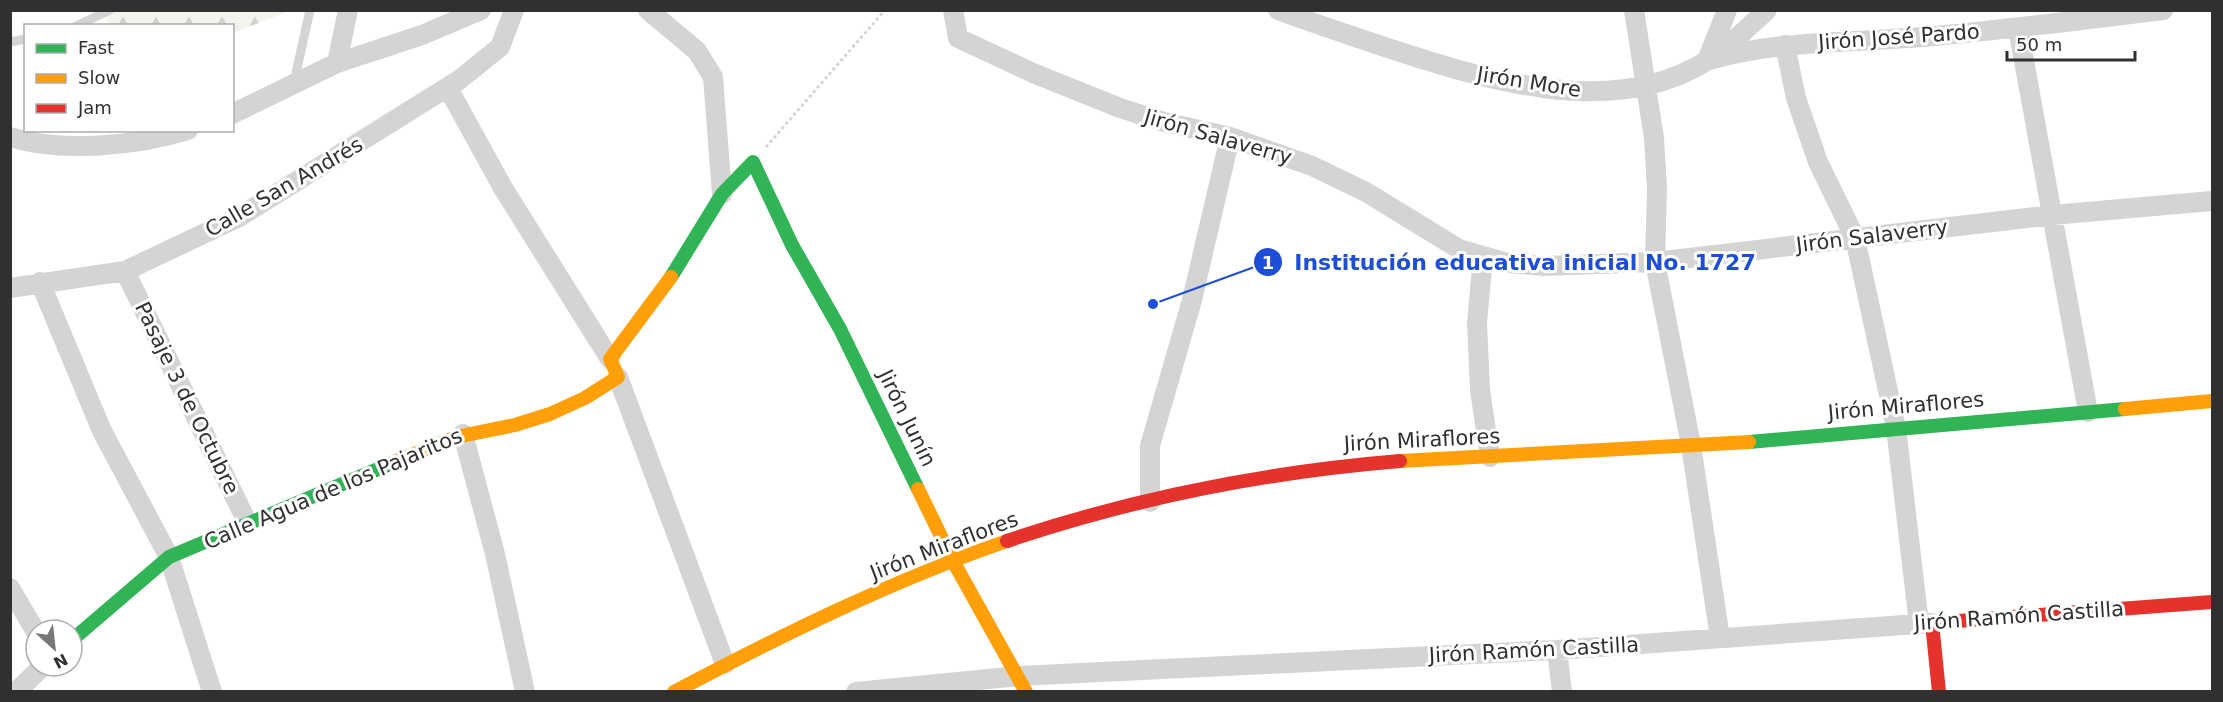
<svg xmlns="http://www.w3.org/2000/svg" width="2223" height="702" viewBox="0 0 2223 702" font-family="'DejaVu Sans',sans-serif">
  <defs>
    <pattern id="forest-firs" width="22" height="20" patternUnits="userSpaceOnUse" patternTransform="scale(1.5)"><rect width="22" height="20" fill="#f2f5ed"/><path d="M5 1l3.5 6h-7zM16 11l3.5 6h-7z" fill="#d0d2cc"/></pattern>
  </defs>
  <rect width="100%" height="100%" fill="#fff"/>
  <path fill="url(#forest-firs)" d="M105 11H289L233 33 232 26 108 25Z"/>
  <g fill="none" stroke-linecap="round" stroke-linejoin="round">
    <path stroke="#d4d4d4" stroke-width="3" stroke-dasharray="3 3" stroke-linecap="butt" d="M766 147 885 10"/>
    <path stroke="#d4d4d4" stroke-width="9" d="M76 26 110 10
      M10 42 26 39
      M294 82 310 10"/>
    <path stroke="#d4d4d4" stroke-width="20" d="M648 10 697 51 713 77 722 194
      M953 10 958 38 1033 73 1120 108 1164 122 1230 137 1312 166 1366 192 1459 249 1508 263 1544 266 1655 262 2052 215 2212 201
      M1278 10C1312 23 1347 34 1382 46 1480 78 1612 122 1708 60 1729 47 1748 27 1767 10
      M1634 10 1654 138 1657 188 1655 262 1691 445 1720 638
      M2018 28 2088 412
      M1785 45 1796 98 1818 162 1855 238 1896 428 1919 624
      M1708 58 1727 10
      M1713 59C1782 40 1851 43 1922 37 2002 30 2083 20 2163 10
      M337 63 348 10
      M448 88 503 188 610 359
      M232 114 337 63 422 35 481 10
      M10 137C61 153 137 146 188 130
      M1483 257 1477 323 1480 390 1490 457
      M125 271 248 524
      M40 282 102 431 169 557 212 692
      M10 288 125 271 239 217 459 80 500 47 514 10
      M618 377 725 664
      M463 434 495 554 525 692
      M1150 502V446L1192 300 1230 137
      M10 588 36 632
      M1557 650 1562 692
      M16 692 43 666
      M856 692 1019 676 1557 650 1932 623"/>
    <path stroke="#30b455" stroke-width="14" d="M671 277 722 194 753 162 792 245 840 329 918 489
      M1749 442 2125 409
      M72 640 169 557 397 461"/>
    <path stroke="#ff9f0a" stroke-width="14" d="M2125 409 2212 401
      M397 461 456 437 515 425 550 414 585 398 618 377 610 359 671 277
      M1400 461 1749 442
      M918 489 953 561 1026 692
      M674 692C782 635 891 581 1007 541"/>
    <path stroke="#e5322d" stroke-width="14" d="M1007 541C1134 498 1267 472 1400 461
      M1939 692 1932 623 2212 602"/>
  </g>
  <g text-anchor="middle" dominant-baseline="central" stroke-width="6" stroke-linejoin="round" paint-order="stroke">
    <g font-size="21" fill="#303030" stroke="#fff">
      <text transform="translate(1899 37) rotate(-4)">Jirón José Pardo</text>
      <text transform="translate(1529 82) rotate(9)">Jirón More</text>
      <text transform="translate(1218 137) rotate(16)">Jirón Salaverry</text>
      <text transform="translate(284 187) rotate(-30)">Calle San Andrés</text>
      <text transform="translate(1872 236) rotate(-7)">Jirón Salaverry</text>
      <text transform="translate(187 398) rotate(64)">Pasaje 3 de Octubre</text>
      <text transform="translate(1906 406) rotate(-5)">Jirón Miraflores</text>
      <text transform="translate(907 418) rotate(64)">Jirón Junín</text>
      <text transform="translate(1422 440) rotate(-3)">Jirón Miraflores</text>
      <text transform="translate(333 489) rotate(-23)">Calle Agua de los Pajaritos</text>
      <text transform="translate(944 546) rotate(-21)">Jirón Miraflores</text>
      <text transform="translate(2019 616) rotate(-4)">Jirón Ramón Castilla</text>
      <text transform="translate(1534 650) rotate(-3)">Jirón Ramón Castilla</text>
    </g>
  </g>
  <path fill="none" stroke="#1d4ed8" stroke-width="2" d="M1153 304L1268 262"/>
  <g fill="#1d4ed8" stroke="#fff" stroke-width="2">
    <circle cx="1153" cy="304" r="6"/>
    <circle cx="1268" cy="262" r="15"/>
  </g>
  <g font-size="18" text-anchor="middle" font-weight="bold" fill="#fff">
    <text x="1268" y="269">1</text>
  </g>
  <g font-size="22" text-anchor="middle" font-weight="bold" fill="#1d4ed8" stroke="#fff" stroke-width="6" stroke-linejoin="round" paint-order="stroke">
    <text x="1525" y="270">Institución educativa inicial No. 1727</text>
  </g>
  <rect width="2223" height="702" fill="none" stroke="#303030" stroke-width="24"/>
  <rect x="24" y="24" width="210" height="108" fill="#ffffff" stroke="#acacac" stroke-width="1.5"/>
  <rect x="36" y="44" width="30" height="9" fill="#30b455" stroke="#acacac" stroke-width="1.5"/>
  <text x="78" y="54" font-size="18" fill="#303030">Fast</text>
  <rect x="36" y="74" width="30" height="9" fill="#ff9f0a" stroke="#acacac" stroke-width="1.5"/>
  <text x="78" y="84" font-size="18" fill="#303030">Slow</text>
  <rect x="36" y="104" width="30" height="9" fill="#e5322d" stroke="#acacac" stroke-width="1.5"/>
  <text x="78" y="114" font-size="18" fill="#303030">Jam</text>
  <g transform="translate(54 648) rotate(153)"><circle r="28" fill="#ffffff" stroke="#acacac" stroke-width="1.5"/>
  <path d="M0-4.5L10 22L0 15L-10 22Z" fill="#787878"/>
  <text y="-9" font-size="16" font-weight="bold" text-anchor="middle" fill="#303030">N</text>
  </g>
  <path d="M2007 51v9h128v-9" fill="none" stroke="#303030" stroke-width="3"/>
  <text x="2016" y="51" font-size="18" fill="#303030" stroke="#ffffff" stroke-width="4.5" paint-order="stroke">50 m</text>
</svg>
